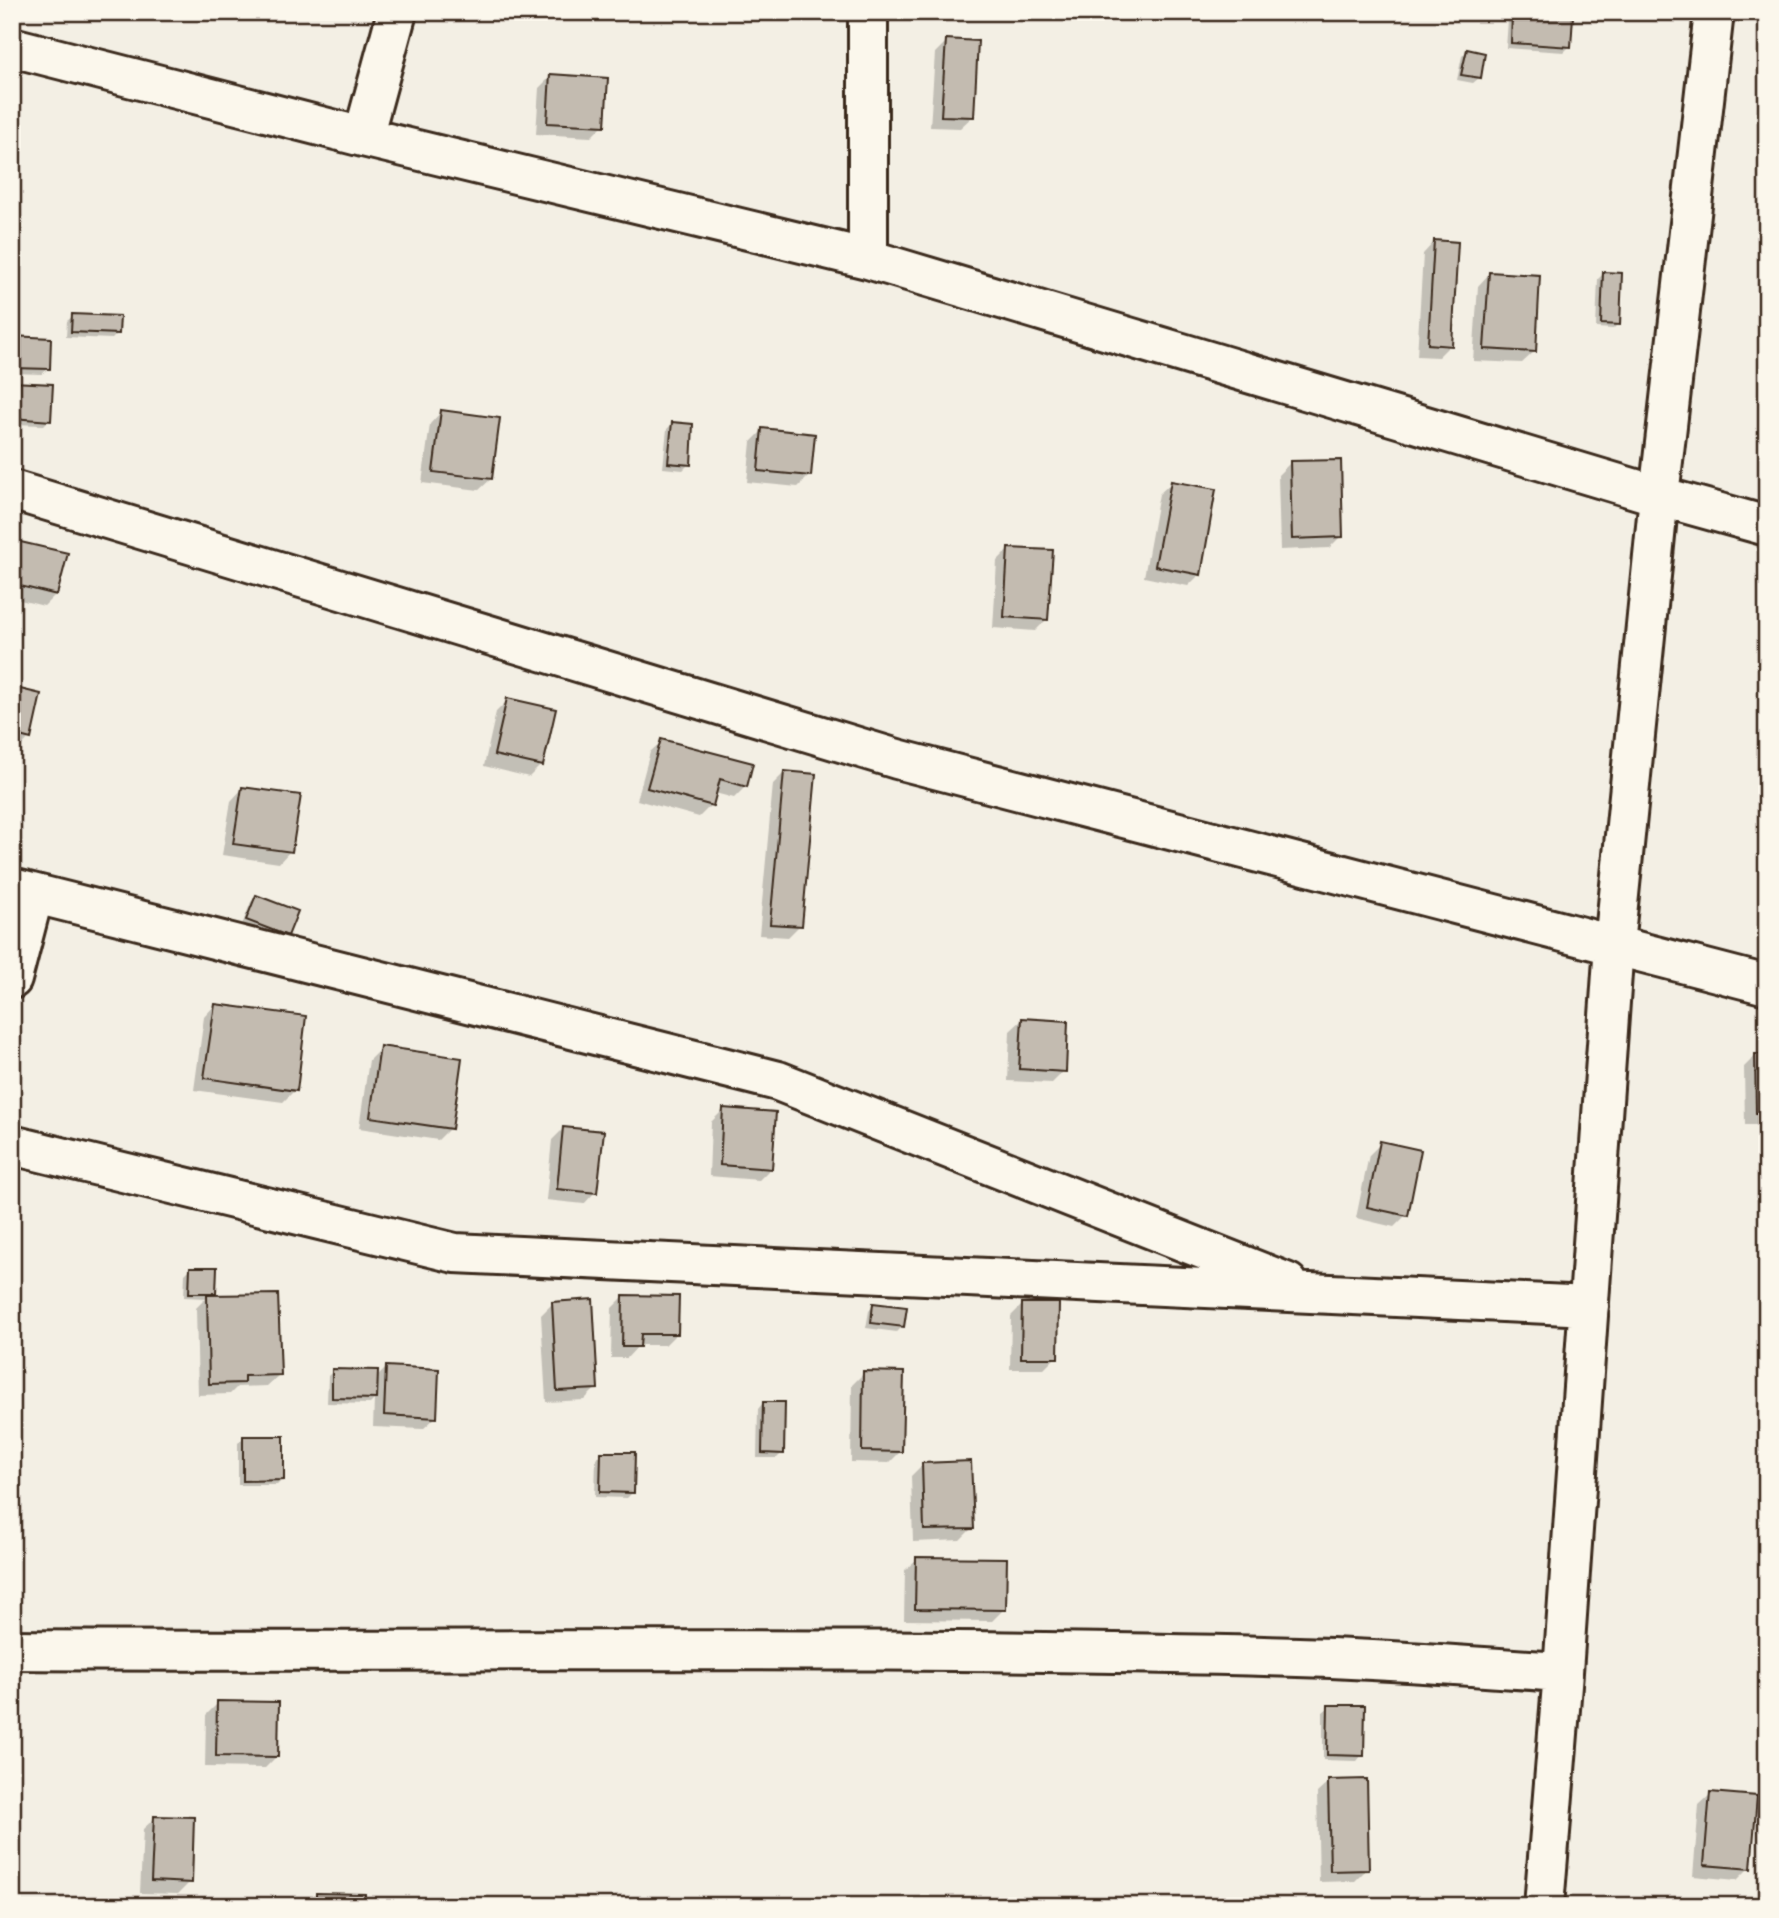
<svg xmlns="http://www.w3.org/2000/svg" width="1779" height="1918" viewBox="0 0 1779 1918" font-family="'Architects Daughter',sans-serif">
  <rect width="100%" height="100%" fill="#f3efe4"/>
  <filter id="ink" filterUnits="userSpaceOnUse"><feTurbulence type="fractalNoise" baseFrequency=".0143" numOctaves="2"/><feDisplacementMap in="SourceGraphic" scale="14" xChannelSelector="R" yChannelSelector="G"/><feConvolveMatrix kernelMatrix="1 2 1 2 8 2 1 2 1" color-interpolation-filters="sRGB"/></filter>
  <g filter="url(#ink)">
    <path fill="#0003" d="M1513 14 1570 46 1564 52 1506 48 1508 20Z
      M947 41 972 117 960 128 930 127 935 53Z
      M1467 51 1479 78 1473 83 1457 80 1462 56Z
      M551 76 603 125 591 137 536 134 539 88Z
      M1434 242 1450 345 1438 357 1417 356 1423 254Z
      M1489 274 1534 352 1522 363 1473 361 1478 286Z
      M1603 274 1618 324 1613 329 1596 328 1598 279Z
      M73 316 118 333 112 339 66 337 67 321Z
      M12 338 48 369 42 374 12 373Z
      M12 384 49 420 44 425 12 424Z
      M441 412 491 479 479 490 422 483 430 424Z
      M672 424 689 464 683 470 663 468 667 429Z
      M763 430 809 476 798 487 747 482 751 442Z
      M1290 463 1341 536 1329 548 1280 550 1278 475Z
      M1171 483 1200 574 1188 586 1144 577 1159 494Z
      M12 541 56 594 44 606 12 598Z
      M1009 549 1047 619 1035 631 993 628 997 561Z
      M12 689 29 738 18 750 12 749Z
      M508 700 541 765 529 777 484 766 496 712Z
      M662 741 746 786 734 798 715 793 711 805 699 817 637 800 650 752Z
      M785 772 800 925 788 937 759 935 773 784Z
      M242 789 290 851 279 863 222 855 231 801Z
      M256 897 287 935 282 940 242 925 251 902Z
      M215 1005 295 1090 283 1102 194 1090 204 1017Z
      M1022 1020 1064 1071 1052 1083 1008 1081 1010 1031Z
      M381 1048 450 1128 438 1140 359 1128 369 1060Z
      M1767 1055V1125H1745L1744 1067 1755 1056Z
      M723 1110 771 1168 759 1180 709 1176 711 1122Z
      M564 1128 595 1192 584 1204 546 1200 552 1140Z
      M1381 1143 1406 1215 1394 1227 1356 1218 1369 1155Z
      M190 1269 215 1292 211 1297 279 1375 267 1386 237 1387 230 1394 198 1395 196 1308 206 1298 184 1297 185 1274Z
      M623 1297 676 1334 665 1345H639L627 1358H611L612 1308Z
      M553 1303 596 1388 584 1400 546 1402 541 1315Z
      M1023 1304 1056 1357 1044 1369H1010L1011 1316Z
      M874 1305 903 1326 897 1332 866 1328 869 1311Z
      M386 1368 435 1418 423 1429 373 1427 374 1400 370 1404 327 1403 328 1376 333 1371 376 1378Z
      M864 1373 901 1451 889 1463 851 1462 852 1385Z
      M763 1403 782 1453 777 1458H757L758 1409Z
      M243 1438 283 1479 277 1485H238V1443Z
      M602 1454 633 1492 627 1498 595 1497 596 1459Z
      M923 1464 972 1528 960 1540 913 1542 911 1476Z
      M917 1559 1004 1609 992 1621 904 1620 905 1570Z
      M218 1703 277 1756 265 1768 205 1767 206 1715Z
      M1329 1707 1362 1755 1357 1761 1323 1760V1712Z
      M1329 1782 1367 1869 1355 1881 1319 1882 1317 1793Z
      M1711 1794 1749 1868 1737 1880 1693 1876 1699 1805Z
      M155 1818 190 1882 178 1894 140 1893 143 1829Z
      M1767 1846V1881H1764Z
      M316 1895 363 1906H305Z"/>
    <path fill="#c3bbb0" stroke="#3b2a1e" stroke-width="2" d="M1512 13 1573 16 1571 47 1511 43Z
      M946 39 978 41 974 117 941 116Z
      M1467 49 1485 53 1481 78 1461 75Z
      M550 74 608 78 605 126 547 123Z
      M1434 240 1458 242 1452 346 1428 344Z
      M1489 272 1540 275 1536 352 1484 349Z
      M1603 272 1622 273 1620 325 1601 324Z
      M72 314 120 316 119 334 71 332Z
      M12 336 51 338 50 369 12 368Z
      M12 382 53 384 51 421 12 418Z
      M441 410 500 418 492 479 433 472Z
      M672 422 693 424 691 465 668 463Z
      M762 428 815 434 811 476 758 471Z
      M1341 460 1343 537 1292 539 1290 461Z
      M1171 481 1216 489 1201 575 1155 566Z
      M12 540 68 553 57 595 12 584Z
      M1008 548 1053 550 1048 620 1004 617Z
      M12 687 41 694 31 739 12 734Z
      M507 698 556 709 543 766 494 755Z
      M661 739 753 763 747 787 720 779 713 806 647 788Z
      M784 771 816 774 802 926 770 924Z
      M242 787 301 795 292 852 233 844Z
      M256 895 298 911 288 936 246 920Z
      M215 1004 306 1016 297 1091 204 1078Z
      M1022 1018 1068 1021 1066 1072 1019 1069Z
      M380 1046 462 1058 452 1129 370 1117Z
      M1755 1054H1767V1114H1756Z
      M723 1108 776 1112 772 1169 720 1165Z
      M563 1127 604 1131 597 1193 557 1189Z
      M1380 1141 1421 1150 1408 1216 1367 1207Z
      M190 1267H217L216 1293H189Z
      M278 1294 281 1375 244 1376V1383L209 1384 207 1295Z
      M623 1295 679 1296 678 1334H641L640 1347H622Z
      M593 1299 598 1389 557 1391 552 1302Z
      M873 1303 907 1307 904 1327 871 1323Z
      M1022 1303H1059L1058 1358H1021Z
      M386 1366 439 1369 437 1418 384 1415Z
      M332 1369 378 1370 377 1399 332 1398Z
      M863 1371 904 1372 902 1452 862 1451Z
      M763 1402H785L784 1454 762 1453Z
      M243 1436H284V1480L243 1481Z
      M601 1452H635L634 1493 600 1492Z
      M971 1461 974 1529 924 1530 922 1463Z
      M916 1557 1007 1558 1006 1610 915 1609Z
      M217 1701 279 1702 278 1757 216 1756Z
      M1328 1705H1365L1364 1756 1327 1755Z
      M1367 1779 1369 1870 1330 1871 1328 1780Z
      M1710 1792 1757 1796 1751 1869 1704 1865Z
      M154 1816 194 1817 192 1883 151 1881Z
      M316 1893 365 1894V1906H316Z"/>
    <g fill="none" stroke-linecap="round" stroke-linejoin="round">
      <g stroke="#3b2a1e" stroke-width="44">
        <path id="street" d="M12 47 363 137 868 259 1659 496 1767 526
          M363 137 397 12
          M868 259V12
          M12 490 897 759 1767 985
          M12 888 778 1081 1288 1283
          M12 979 34 894
          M12 1145 455 1253 1589 1306
          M12 1650C441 1653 870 1645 1298 1657 1387 1659 1475 1667 1563 1672L1544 1906
          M1563 1672 1614 945 1659 496 1714 12"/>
      </g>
      <use href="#street" stroke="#fbf7ec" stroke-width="38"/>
    </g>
  </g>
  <rect width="1779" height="1918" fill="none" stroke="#fbf7ec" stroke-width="42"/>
  <rect x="21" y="21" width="1737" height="1876" fill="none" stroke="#3b2a1e" stroke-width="2.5" filter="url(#ink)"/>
</svg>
